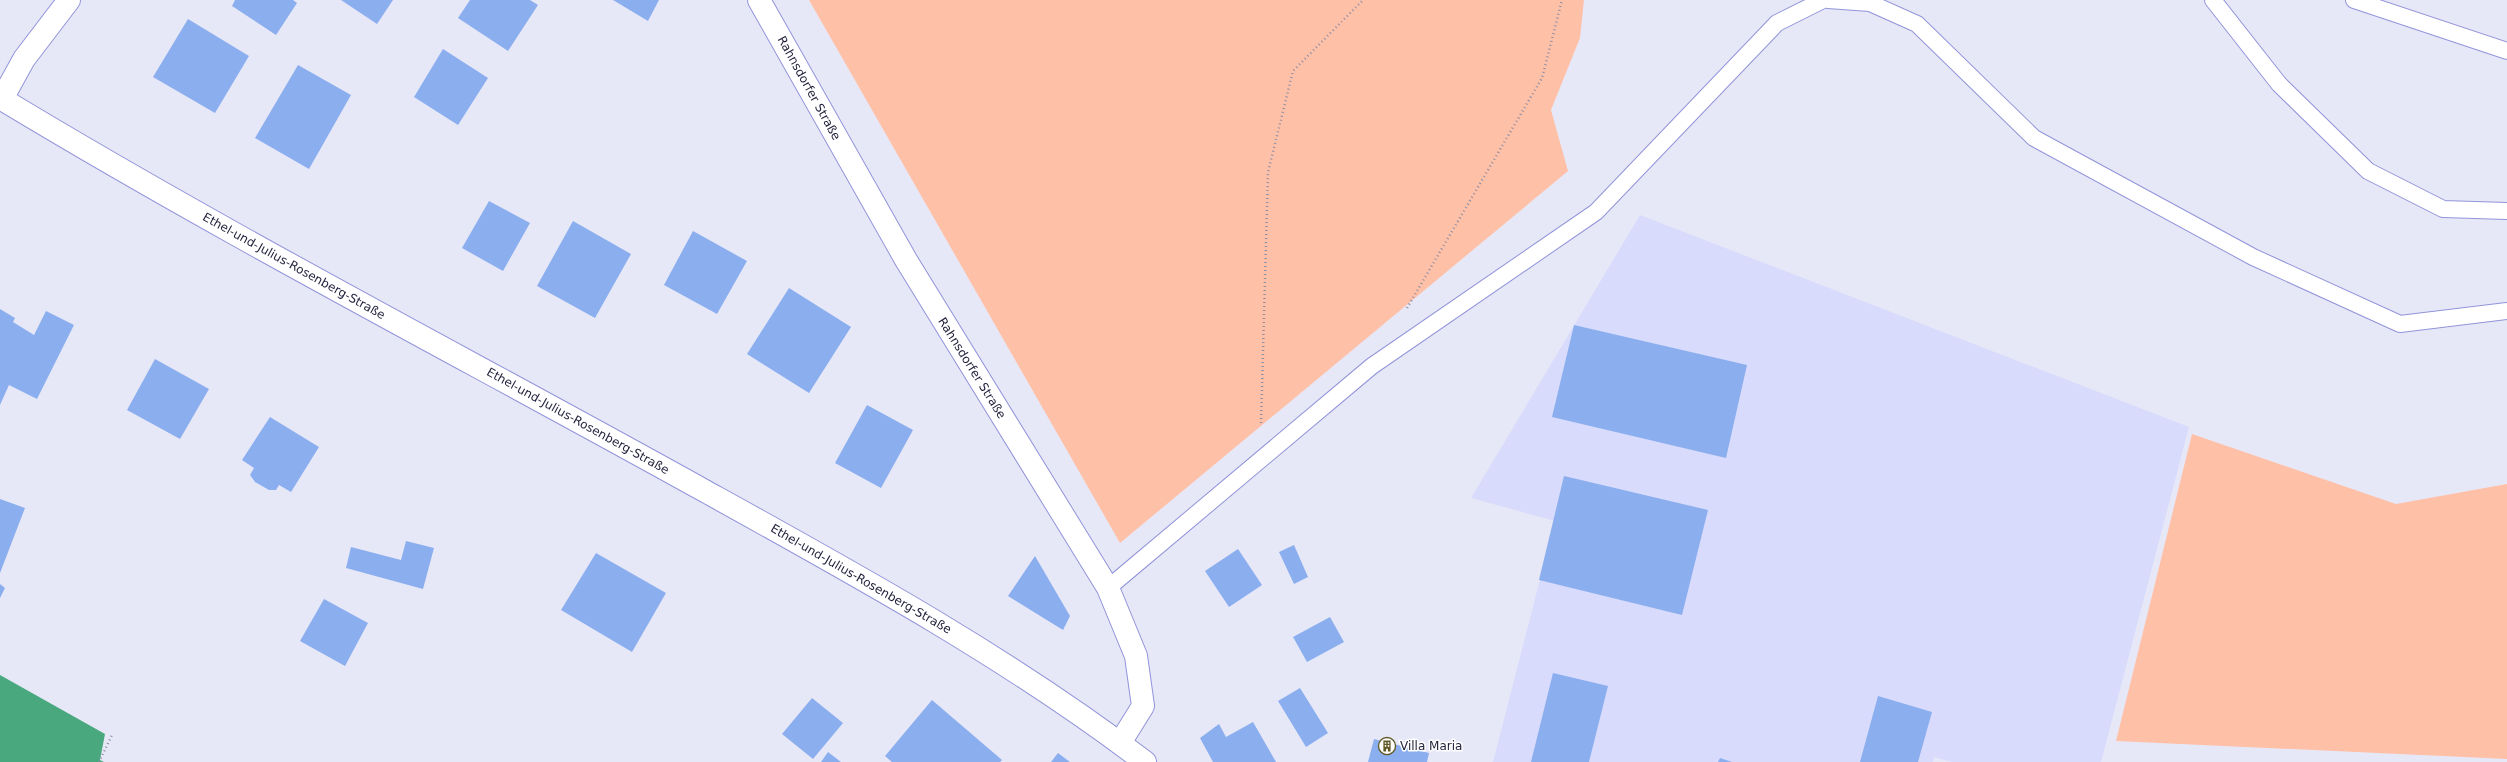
<svg xmlns="http://www.w3.org/2000/svg" width="2507" height="762" viewBox="0 0 2507 762" font-family="'DejaVu Sans',sans-serif">
  <rect width="100%" height="100%" fill="#e7e8f7"/>
  <path fill="#d8dbfb" d="M1640 215 2189 427 2101 762H1952L1934 757 1933 762H1493L1555 521 1471 498Z"/>
  <path fill="#ffc0a8" d="M809 0H1584L1580 38 1551 110 1568 171 1120 543Z
    M2192 434 2396 504 2507 484V759L2116 741Z"/>
  <path fill="#4aa87e" d="M0 675 105 734 100 760 104 762H0Z"/>
  <path fill="#8baeef" d="M235 0H293L297 3 276 35 232 6Z
    M341 0H393L377 24Z
    M470 0H530L538 5 508 51 458 18Z
    M613 0H659L648 21Z
    M188 19 249 56 215 113 153 77Z
    M443 49 488 78 458 125 414 97Z
    M298 65 351 95 309 169 255 138Z
    M489 201 530 223 503 271 462 248Z
    M573 221 631 254 595 318 537 286Z
    M693 231 747 261 717 314 664 285Z
    M789 288 851 327 809 393 747 354Z
    M0 309 15 318 13 322 34 335 46 311 74 325 37 399 9 385 0 405Z
    M1574 325 1747 365 1726 458 1552 417Z
    M155 359 209 389 180 439 127 410Z
    M867 405 913 430 881 488 835 463Z
    M270 417 319 447 291 492 279 485 276 490H269L255 482 250 475 254 468 242 460Z
    M1564 476 1708 510 1682 615 1539 580Z
    M0 499 25 508 0 573Z
    M406 541 434 548 423 589 346 568 351 547 401 560Z
    M1294 545 1308 577 1294 584 1279 552Z
    M1238 549 1262 585 1229 607 1205 571Z
    M596 553 666 593 632 652 561 610Z
    M1035 556 1070 616 1063 630 1008 596Z
    M0 584 5 588 0 598Z
    M324 599 368 623 345 666 300 641Z
    M1330 617 1344 642 1307 662 1293 637Z
    M1553 673 1608 686 1589 762H1531Z
    M1300 688 1328 733 1306 747 1278 701Z
    M1878 696 1932 712 1918 762H1860Z
    M812 698 843 723 813 759 782 734Z
    M932 700 1002 760 1000 762H892L885 756Z
    M1253 722 1276 762H1213L1200 738 1219 724 1226 737Z
    M1374 739 1429 753 1427 762H1368Z
    M828 752 841 762H821Z
    M1058 753 1070 762H1051Z
    M1720 758 1732 762H1718Z"/>
  <g fill="none" stroke-linecap="round" stroke-linejoin="round">
    <g stroke="#9294da" stroke-width="18">
      <path id="service" d="M1828 0 1870 3 1917 24 2034 138 2253 257 2400 324 2507 311
        M2213 0 2279 84 2368 171 2443 209 2507 211
        M2354 0 2507 51
        M1108 588 1372 366 1596 212 1777 23 1823 0"/>
    </g>
    <g stroke="#9294da" stroke-width="24">
      <path id="minor" d="M759 0 906 260 1108 588 1136 656 1143 706 1120 743
        M2 99 24 59 69 0"/>
    </g>
    <g stroke="#9294da" stroke-width="24">
      <path id="secondary" d="M0 98C230 237 469 360 703 490 855 574 1007 657 1145 762"/>
    </g>
    <path stroke="#8f8fa4" stroke-width="2.5" stroke-dasharray="1 3" stroke-linecap="butt" d="M1407 308 1542 78 1562 0
      M1261 423 1268 172 1293 71 1363 0
      M99 762 112 735"/>
    <use href="#service" stroke="#fff" stroke-width="16"/>
    <use href="#minor" stroke="#fff" stroke-width="22"/>
    <use href="#secondary" stroke="#fff" stroke-width="22"/>
  </g>
  <defs>
    <g id="building-ring" transform="scale(0.9)"><circle r="9.5" fill="#fff" stroke="#615a27" stroke-width="1.5"/><path d="M-4-6H4V6H1V3H-1V6H-4ZM-2.5-4.3h1.7v1.8h-1.7ZM.8-4.3h1.7v1.8H.8ZM-2.5-1h1.7V.8h-1.7ZM.8-1h1.7V.8H.8Z" fill="#615a27"/></g>
  </defs>
  <g fill-rule="evenodd">
    <use href="#building-ring" x="1387" y="746"/>
  </g>
  <g text-anchor="middle" dominant-baseline="central" stroke-width="3" stroke-linejoin="round" paint-order="stroke">
    <g font-size="12" fill="#1f1f3a" stroke="#fff">
      <text transform="translate(809 88) rotate(61)">Rahnsdorfer Straße</text>
      <text transform="translate(294 266) rotate(29)">Ethel-und-Julius-Rosenberg-Straße</text>
      <text transform="translate(972 368) rotate(58)">Rahnsdorfer Straße</text>
      <text transform="translate(578 421) rotate(29)">Ethel-und-Julius-Rosenberg-Straße</text>
      <text transform="translate(861 579) rotate(30)">Ethel-und-Julius-Rosenberg-Straße</text>
    </g>
    <g font-size="12" fill="#1f1f3a" stroke="#fff" text-anchor="start">
      <text x="1400" y="746">Villa Maria</text>
    </g>
  </g>
</svg>
